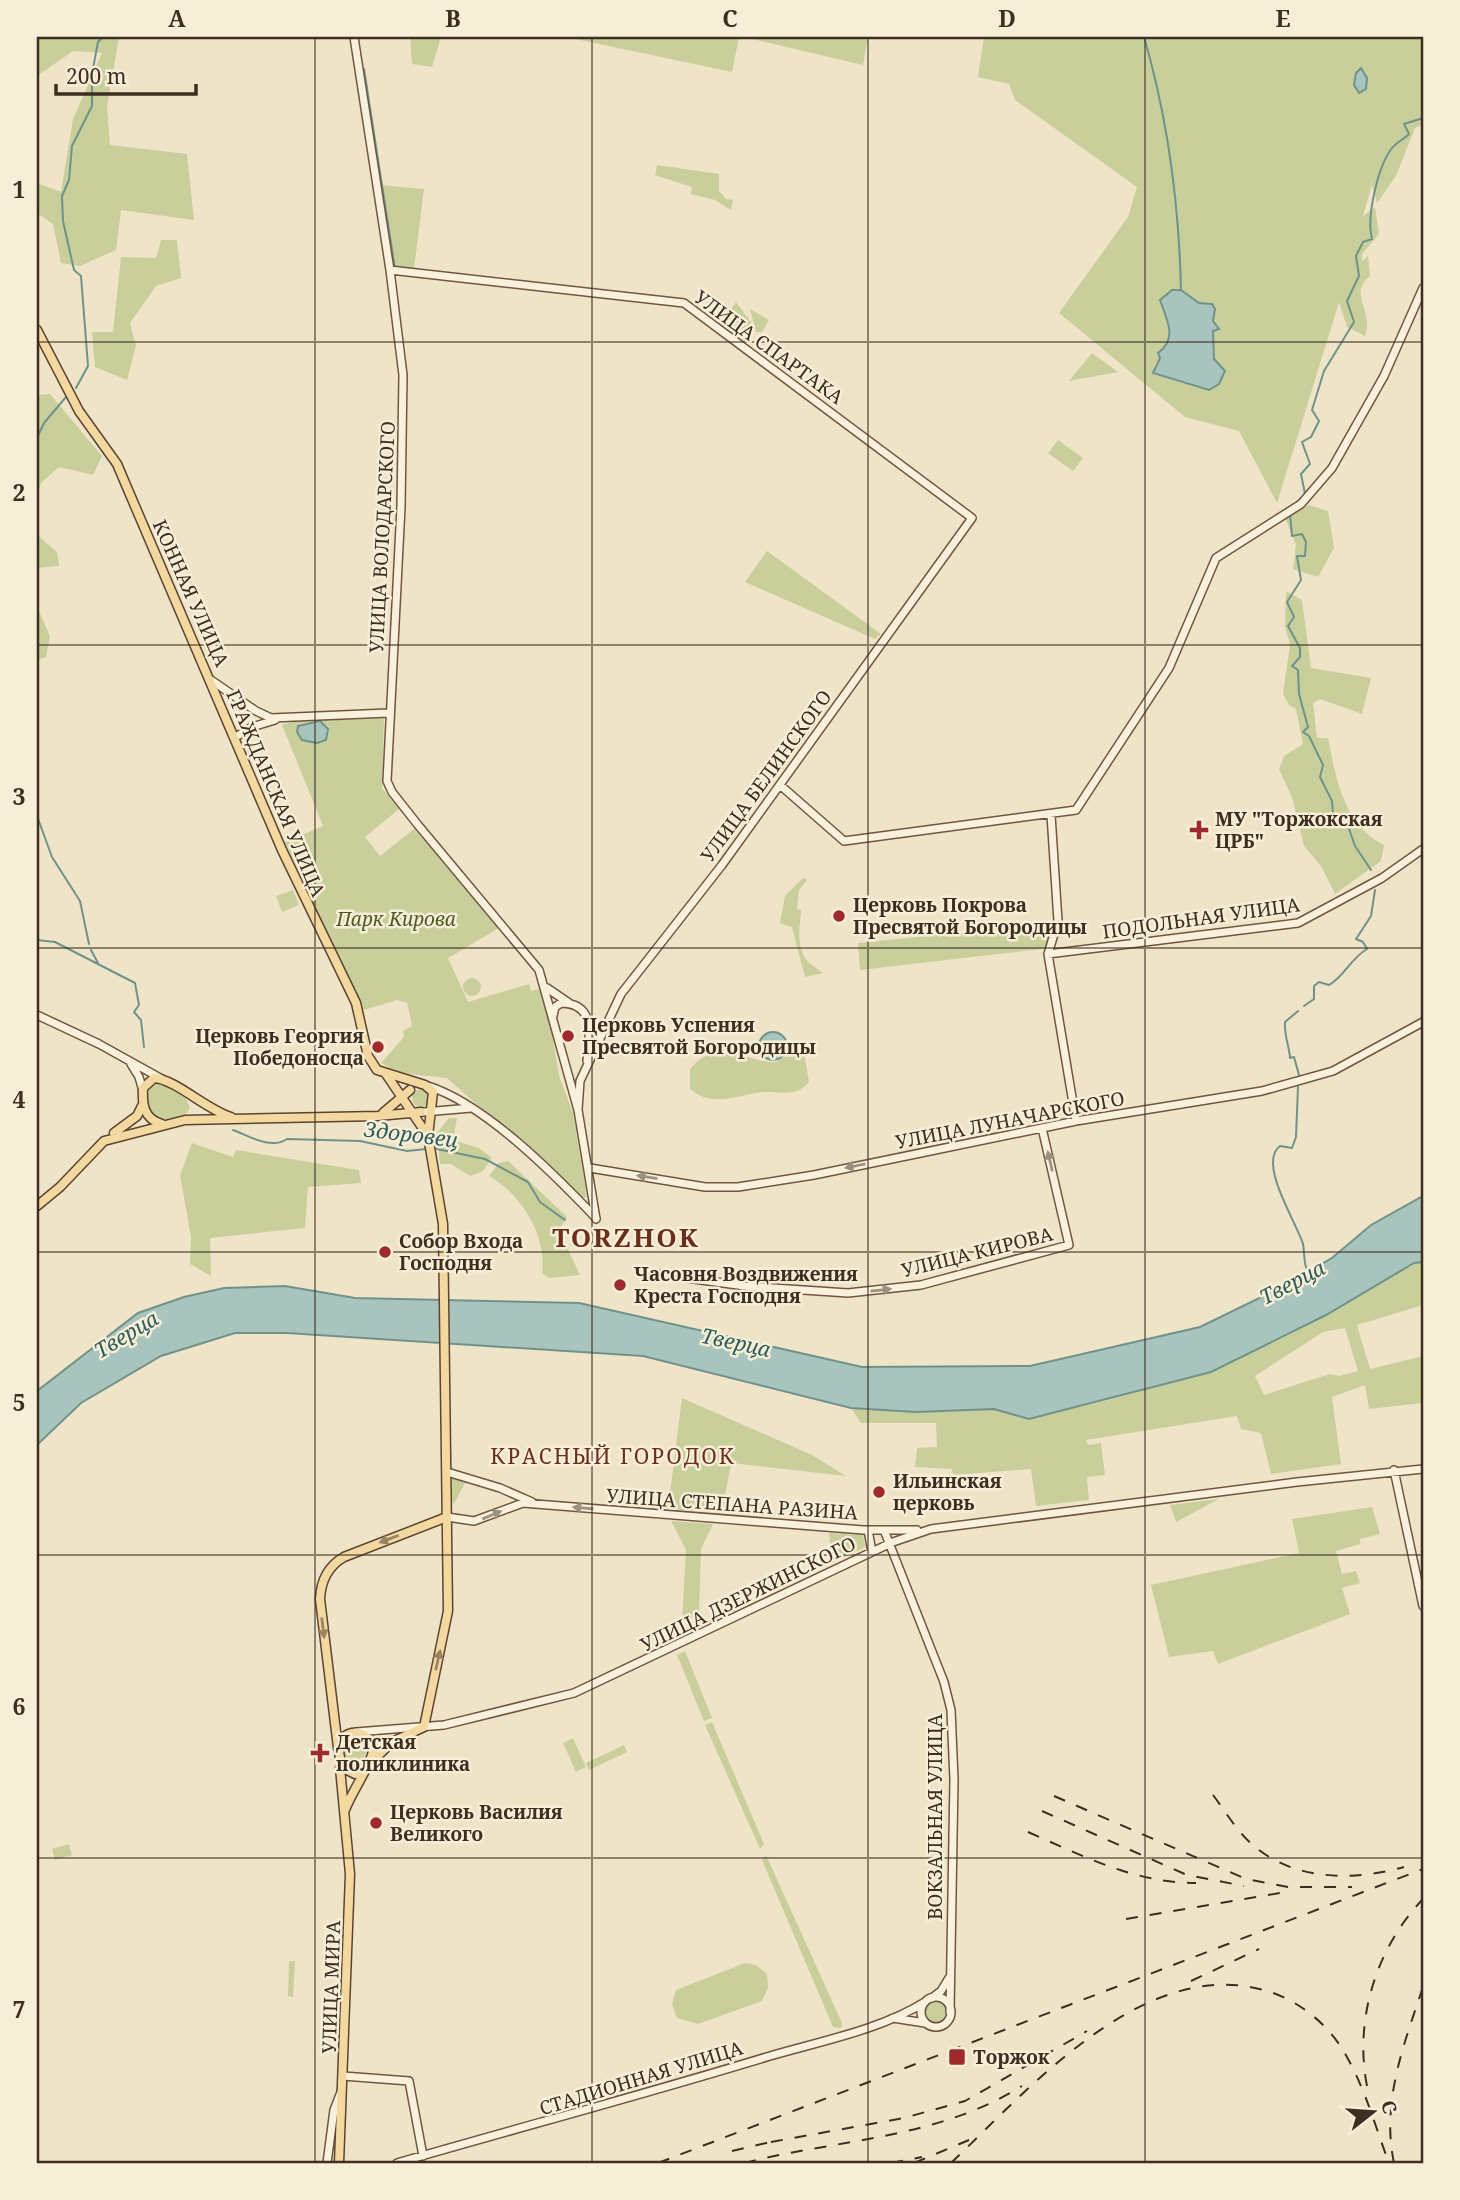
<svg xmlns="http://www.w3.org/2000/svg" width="1460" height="2200" viewBox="0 0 1460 2200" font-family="'Noto Serif',serif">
  <rect width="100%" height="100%" fill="#f0e4c8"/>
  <path fill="#c9cf9b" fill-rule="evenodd" d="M37 37H119L107 107 110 145 187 154 194 220 121 210 116 250 80 266 61 263 53 224 37 213V183L61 192 73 119 102 53 73 51 37 76Z
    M410 37H441L432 67 412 64Z
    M566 37H739L732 72Z
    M744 37H868L863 65Z
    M984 37H1423V124L1415 128 1396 176 1377 203 1372 185 1363 216 1375 207 1379 234 1362 254V261L1368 256 1370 276C1347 294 1375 312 1365 336L1347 327 1339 302 1277 503 1239 431 1185 417 1059 313 1128 217 1137 187 1015 100 1009 84 978 77ZM1185 295 1199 303 1206 302 1215 309 1213 322 1218 329 1213 331 1214 359 1220 369 1154 366C1175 337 1170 332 1160 300Z
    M657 165 719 174V191L726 199 733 200 731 210 715 200 691 194 692 187 655 175Z
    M381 185 424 189 414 269 396 266 391 257Z
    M161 240H177L181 278 156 286 130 323 136 346 127 380 95 367 92 332H113L121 257 156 258Z
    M736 302 751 322 750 340 745 344 720 325Z
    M750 309 769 320 762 332H756Z
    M1092 353 1118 372 1069 381Z
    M50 394 102 456 93 475 59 467 41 483 37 496V395Z
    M1058 440 1083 458 1073 471 1048 453Z
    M1309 505 1328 511 1334 548 1318 577 1293 569 1296 545 1285 517Z
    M37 535 57 552 59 566 37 568Z
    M767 551 881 634 875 639 745 582Z
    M1286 591 1302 600 1311 668 1371 678 1362 714 1320 699 1313 703 1317 738H1328C1336 779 1344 825 1384 845L1381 861 1335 894 1321 866 1304 846 1292 797 1279 769 1284 756 1303 744 1296 709 1289 705 1283 694 1290 644 1285 627Z
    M37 607 50 636 46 657 37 660Z
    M384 717 382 788 399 809 365 837 380 856 414 829 499 928 448 958 468 1002 529 984 531 991 540 989 547 1000 559 1076 573 1113 587 1197 582 1198 447 1078 400 1073 381 1063 404 1037 403 1031 412 1026 407 1003 397 1000 364 1010 285 842 323 826 282 725 302 719Z
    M803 878 807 880 799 890 797 909 801 910C800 927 796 942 805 958 808 963 818 969 823 973L805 977 792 927 780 923 785 896Z
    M293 890 299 905 282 912 276 896Z
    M1055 923 1050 948 860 970 858 943Z
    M463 987a9 9 0 1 1 18 0a9 9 0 1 1-18 0Z
    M798 1041H802L809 1082C795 1098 780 1091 763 1092 738 1095 712 1108 690 1089V1069C720 1035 744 1063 776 1062L789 1054Z
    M160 1081 186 1099 190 1108 186 1114 160 1121 149 1113 145 1092 151 1082Z
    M412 1098a9 9 0 1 1 18 0a9 9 0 1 1-18 0Z
    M449 1118H457L453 1140 479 1148 492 1158 483 1171 470 1176 451 1164H440L437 1133Z
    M192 1143 233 1157 236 1150 359 1170 361 1183 308 1187 305 1228 210 1238 211 1276 190 1264 191 1237 180 1175Z
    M508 1161 567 1217 559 1230 580 1275 549 1278 542 1273C547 1235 521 1194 489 1176L499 1163Z
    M1423 1262V1305L1357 1325 1370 1369 1423 1356V1403L1369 1409 1365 1385 1332 1397 1341 1464 1271 1474 1261 1433 1241 1429 1237 1416 1086 1440 1088 1445 1101 1443 1105 1475 1087 1477 1089 1500 1036 1506 1031 1469 953 1475 952 1469 915 1467 917 1448 937 1447 936 1423H861L851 1408 916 1412 994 1409 1029 1419 1108 1400 1211 1372 1326 1315 1414 1263ZM1345 1328 1358 1371 1339 1376 1330 1374 1264 1395 1255 1376 1323 1332Z
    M682 1398 812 1455 846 1476 731 1463 722 1513 668 1509Z
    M452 1477 466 1481 454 1504 452 1501Z
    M1219 1499 1176 1522 1170 1505Z
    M1372 1507 1380 1534 1360 1539V1544L1336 1551 1342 1574 1356 1571 1360 1583 1342 1588 1350 1614 1218 1664 1213 1651 1169 1657 1151 1585 1299 1553 1292 1519Z
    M671 1521 713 1524 701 1549 699 1615 682 1622 686 1550Z
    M829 1533 863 1535 865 1547 832 1563Z
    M685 1651 712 1718 704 1721 677 1655Z
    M712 1722 764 1844 760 1849 705 1725Z
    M355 1737 364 1741 368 1750 358 1767 353 1770 347 1768 343 1746Z
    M573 1738 586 1767 576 1772 563 1743Z
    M624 1745 627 1752 589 1770 586 1763Z
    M69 1844 72 1855 55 1860 52 1849Z
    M766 1855 842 2023 841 2028 833 2027 762 1860Z
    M289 1961H295L293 1997 288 1996Z
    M745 1963 756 1965 767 1974 768 1988 762 2001 698 2024 677 2018 672 2004 676 1990Z
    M923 2012a12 12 0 1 1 24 0a12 12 0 1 1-24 0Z"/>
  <path fill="#a9c4bc" stroke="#6f938a" stroke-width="2" d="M1361 68 1367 78 1366 89 1359 93 1354 85 1356 73Z
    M1172 290H1181L1199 303 1212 304 1215 309 1213 321 1219 329 1213 331 1214 359 1225 371 1219 384 1209 390 1153 373 1160 358 1158 353C1178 339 1167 320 1160 300Z
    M320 721 328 729 326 740 317 743 302 740 297 732 298 726Z
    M759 1046a14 14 0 1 1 28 0a14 14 0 1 1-28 0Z
    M1423 1196V1262L1414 1263 1326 1315 1211 1372 1029 1419 994 1409 916 1412 851 1408 643 1356 287 1333H235L161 1356 81 1403 37 1445V1391L138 1313 184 1297 224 1288 285 1286 355 1298 579 1303 862 1367 1030 1366 1200 1327 1276 1290 1332 1258 1371 1225Z"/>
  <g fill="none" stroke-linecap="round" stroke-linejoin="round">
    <path stroke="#6f938a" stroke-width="2" d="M1144 37C1168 119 1179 204 1181 290
      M364 69 395 269
      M76 388 88 366 81 276 74 270 63 221 62 196 69 180 72 146 92 106V74L98 42 103 37
      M37 438 44 423 66 397
      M1290 509 1305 494 1301 474 1310 464 1302 442 1311 437 1319 421 1312 410 1324 371 1354 322 1347 301 1359 276 1356 256 1363 242 1372 239C1366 217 1378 166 1392 148 1396 143 1404 139 1409 134L1404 124 1423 118
      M1290 514 1292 536 1302 534 1306 542 1305 556H1297L1301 580 1287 602 1294 617 1288 626 1300 648V657L1292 666 1298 670 1299 694 1308 727 1303 732 1309 736 1323 765 1320 777 1332 801 1333 814 1348 826 1355 846 1371 870
      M37 816 52 857 80 901 89 944
      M37 940 55 942 135 983 139 1005 134 1012 141 1020 144 1047
      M91 950 99 965
      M1304 1006 1314 999V986L1319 982 1329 985C1344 977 1350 959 1367 949L1363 942 1356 939 1371 916 1375 890
      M1298 1011 1285 1022C1284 1035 1289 1045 1290 1058L1294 1057 1299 1075
      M1298 1087 1296 1137 1292 1148 1280 1146C1257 1163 1297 1223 1303 1244 1305 1254 1303 1263 1308 1272
      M233 1130C249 1136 271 1150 287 1139L360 1141 407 1151 426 1149
      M432 1148 485 1159 528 1182 540 1202 565 1220"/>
    <g stroke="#6f573f" stroke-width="10">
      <path id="secondary" d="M354 37 390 270 403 375 401 507 387 781 392 792 418 825 539 970 578 1110 596 1219
        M390 270 684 303 972 518 722 865 621 994 580 1081 578 1110
        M211 680 256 711 271 718 388 713
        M234 738 252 727 275 720
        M780 785 844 841 1076 810 1169 668 1216 558 1301 504 1332 468 1384 376 1423 288
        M1051 815 1058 921 1048 954 1076 1121
        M1048 954 1298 923 1382 878 1423 849
        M547 988 569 1003
        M37 1015 99 1044 162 1079
        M553 1016 555 1007 561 1003C596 1003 590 1036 587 1061
        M131 1064 139 1077 143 1091
        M428 1086C485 1104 554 1174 596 1218
        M424 1112 471 1108
        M590 1168 705 1187H738L814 1175 1076 1121 1262 1091 1333 1071 1423 1022
        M643 1272 745 1286 848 1293 921 1285 1069 1245 1042 1128
        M1394 1470 1423 1606
        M447 1472 500 1488 532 1502
        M447 1517 474 1521 523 1503 863 1530H917
        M868 1530 872 1552
        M884 1530 944 1682 951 1710 954 1779 950 2012
        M356 1732 444 1725 574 1693 893 1542 931 1529 1297 1482 1423 1469
        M921 2012a15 15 0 1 1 30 0a15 15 0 1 1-30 0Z
        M932 1998 941 1991 949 1978
        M893 2018 925 2023
        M343 2076 409 2081 423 2156
        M327 2163 334 2110 341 2092
        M397 2163C521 2127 646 2094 770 2056 821 2041 880 2030 925 2002"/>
    </g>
    <g stroke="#5b4430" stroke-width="11">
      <path id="primary" d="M37 330 79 411 117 464 282 850 356 1003 368 1056 377 1070 425 1085 433 1092 428 1136
        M383 1113 410 1090
        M162 1124C144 1119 142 1105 143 1088L154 1078C175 1079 207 1110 231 1117
        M114 1133 137 1116 143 1104
        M37 1206 60 1187 104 1141 185 1120 378 1116 421 1112
        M338 1748 320 1599C321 1580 328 1566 344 1557L447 1517
        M345 1810C350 1795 373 1761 373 1750 373 1733 349 1726 341 1741 337 1750 340 1760 343 1768L355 1774C359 1773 363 1770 366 1767L392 1742 424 1727 448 1611 443 1224 428 1136 386 1074
        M339 2163 350 1874 340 1768"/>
    </g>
    <use href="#secondary" stroke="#faf1dc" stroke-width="7"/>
    <use href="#primary" stroke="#f3d9a0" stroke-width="8"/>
    <path stroke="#3d2e20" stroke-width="2" stroke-dasharray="12 12" stroke-linecap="butt" d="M1213 1795C1226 1812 1237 1832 1254 1846 1295 1881 1354 1881 1404 1867
      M1054 1796 1246 1879 1288 1887H1352
      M1042 1811 1187 1875 1244 1886
      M1028 1832C1083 1856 1135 1883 1196 1883
      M1126 1919 1280 1893
      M1191 1981 1259 1949
      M1367 2086C1354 2020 1376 1948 1423 1899
      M771 2142 904 2118 965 2101 1087 2031
      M732 2151 779 2140
      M658 2163 1423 1869
      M744 2163C839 2139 937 2139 1022 2086
      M891 2163 922 2157
      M914 2163 969 2140
      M951 2163C1029 2089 1145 1954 1267 1991 1297 2000 1324 2021 1341 2047 1362 2080 1373 2119 1386 2155
      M1394 2163C1381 2102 1404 2044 1423 1987"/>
  </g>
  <defs><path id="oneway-solid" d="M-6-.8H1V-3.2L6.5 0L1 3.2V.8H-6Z" transform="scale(1.75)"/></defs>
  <g fill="#9c907e">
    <use href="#oneway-solid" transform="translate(1050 1161) rotate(-103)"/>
    <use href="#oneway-solid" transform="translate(855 1166) rotate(169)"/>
    <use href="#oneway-solid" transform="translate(647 1177) rotate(-171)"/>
    <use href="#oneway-solid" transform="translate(881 1290) rotate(-6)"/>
    <use href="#oneway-solid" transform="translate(583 1508) rotate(-175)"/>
    <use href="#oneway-solid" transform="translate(492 1515) rotate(-23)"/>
  </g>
  <g fill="#988460">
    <use href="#oneway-solid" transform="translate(389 1539) rotate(159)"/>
    <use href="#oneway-solid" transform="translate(323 1628) rotate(83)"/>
    <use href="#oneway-solid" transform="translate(438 1660) rotate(-77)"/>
  </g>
  <path fill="none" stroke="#3d2e20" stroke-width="2" stroke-opacity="0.55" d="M315 37V2163M592 37V2163M868 37V2163M1145 37V2163M37 342H1423M37 645H1423M37 948H1423M37 1252H1423M37 1555H1423M37 1858H1423"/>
  <g fill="#9e2a2b" stroke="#f7eed8" stroke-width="2.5">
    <path d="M1195.5 819.5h7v7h7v7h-7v7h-7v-7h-7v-7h7z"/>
    <circle cx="839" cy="916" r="7"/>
    <circle cx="568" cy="1036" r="7"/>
    <circle cx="378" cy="1047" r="7"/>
    <circle cx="385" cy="1252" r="7"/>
    <circle cx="620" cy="1285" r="7"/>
    <circle cx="879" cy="1492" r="7"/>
    <path d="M316.5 1742.5h7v7h7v7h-7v7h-7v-7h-7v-7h7z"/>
    <circle cx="376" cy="1823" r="7"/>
    <rect x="948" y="2048" width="18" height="18" rx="3.5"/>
  </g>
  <g text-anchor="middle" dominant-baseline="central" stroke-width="5" stroke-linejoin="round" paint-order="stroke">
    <g font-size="19" fill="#3d2e20" stroke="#f7eed8">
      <text transform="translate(769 347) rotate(36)">УЛИЦА СПАРТАКА</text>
      <text transform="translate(382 537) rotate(-87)">УЛИЦА ВОЛОДАРСКОГО</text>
      <text transform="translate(191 593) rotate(66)">КОННАЯ УЛИЦА</text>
      <text transform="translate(766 776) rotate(-54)">УЛИЦА БЕЛИНСКОГО</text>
      <text transform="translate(276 793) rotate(67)">ГРАЖДАНСКАЯ УЛИЦА</text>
      <text transform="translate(1201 918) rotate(-8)">ПОДОЛЬНАЯ УЛИЦА</text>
      <text transform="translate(1010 1120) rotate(-11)">УЛИЦА ЛУНАЧАРСКОГО</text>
      <text transform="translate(977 1252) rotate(-14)">УЛИЦА КИРОВА</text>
      <text transform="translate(732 1504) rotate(4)">УЛИЦА СТЕПАНА РАЗИНА</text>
      <text transform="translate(748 1594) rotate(-26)">УЛИЦА ДЗЕРЖИНСКОГО</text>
      <text transform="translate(935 1817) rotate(-90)">ВОКЗАЛЬНАЯ УЛИЦА</text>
      <text transform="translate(331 1987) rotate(-88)">УЛИЦА МИРА</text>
      <text transform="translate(641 2078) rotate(-17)">СТАДИОННАЯ УЛИЦА</text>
    </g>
    <g font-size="19" font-weight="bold" fill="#3d2e20" stroke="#f7eed8" text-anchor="start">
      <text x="1215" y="819">МУ "Торжокская<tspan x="1215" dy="22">ЦРБ"</tspan></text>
      <text x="853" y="905">Церковь Покрова<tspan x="853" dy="22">Пресвятой Богородицы</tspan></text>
      <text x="582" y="1025">Церковь Успения<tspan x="582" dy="22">Пресвятой Богородицы</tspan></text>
      <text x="364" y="1036" text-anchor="end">Церковь Георгия<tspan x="364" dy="22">Победоносца</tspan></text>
      <text x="399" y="1241">Собор Входа<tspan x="399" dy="22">Господня</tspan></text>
      <text x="634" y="1274">Часовня Воздвижения<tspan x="634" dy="22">Креста Господня</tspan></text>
      <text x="893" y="1481">Ильинская<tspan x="893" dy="22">церковь</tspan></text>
      <text x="336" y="1742">Детская<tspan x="336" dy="22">поликлиника</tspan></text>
      <text x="390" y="1812">Церковь Василия<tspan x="390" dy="22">Великого</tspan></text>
      <text x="973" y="2057">Торжок</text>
    </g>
    <g font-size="19" font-style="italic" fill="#4d5a26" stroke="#f7eed8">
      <text x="396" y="919">Парк Кирова</text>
    </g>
    <g font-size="21" font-style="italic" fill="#2f5d5a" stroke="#f7eed8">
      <text transform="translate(411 1134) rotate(7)">Здоровец</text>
      <text transform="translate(1292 1282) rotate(-28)">Тверца</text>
      <text transform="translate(126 1334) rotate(-31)">Тверца</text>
      <text transform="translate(736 1342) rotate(12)">Тверца</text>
    </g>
    <g font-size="21" letter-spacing="2" fill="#6b2e1e" stroke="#f7eed8">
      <text x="613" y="1456">КРАСНЫЙ ГОРОДОК</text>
    </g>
    <g font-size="26" font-weight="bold" letter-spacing="2" fill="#6b2e1e" stroke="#f7eed8">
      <text x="626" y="1237">TORZHOK</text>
    </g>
  </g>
  <rect width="1460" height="2200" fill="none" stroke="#f7eed8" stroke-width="77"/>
  <g transform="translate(1373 2112) rotate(73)" stroke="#f7eed8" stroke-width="5" paint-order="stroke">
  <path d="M0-5L12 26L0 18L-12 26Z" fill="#3d2e20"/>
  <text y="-10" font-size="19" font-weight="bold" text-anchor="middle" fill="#3d2e20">С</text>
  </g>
  <path d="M56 84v10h140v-10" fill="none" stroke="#3d2e20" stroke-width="3.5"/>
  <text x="66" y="84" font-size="21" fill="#3d2e20" stroke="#f7eed8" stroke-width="5" paint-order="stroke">200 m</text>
  <rect x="38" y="38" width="1384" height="2124" fill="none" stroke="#3d2e20" stroke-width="2.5"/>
  <g font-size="23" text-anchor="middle" font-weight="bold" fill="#3d2e20">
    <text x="177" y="27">A</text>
    <text x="453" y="27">B</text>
    <text x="730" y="27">C</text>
    <text x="1007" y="27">D</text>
    <text x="1283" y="27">E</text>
    <text x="19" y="198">1</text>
    <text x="19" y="501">2</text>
    <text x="19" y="805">3</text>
    <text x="19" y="1108">4</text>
    <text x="19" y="1411">5</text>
    <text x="19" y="1715">6</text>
    <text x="19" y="2018">7</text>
  </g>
</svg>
